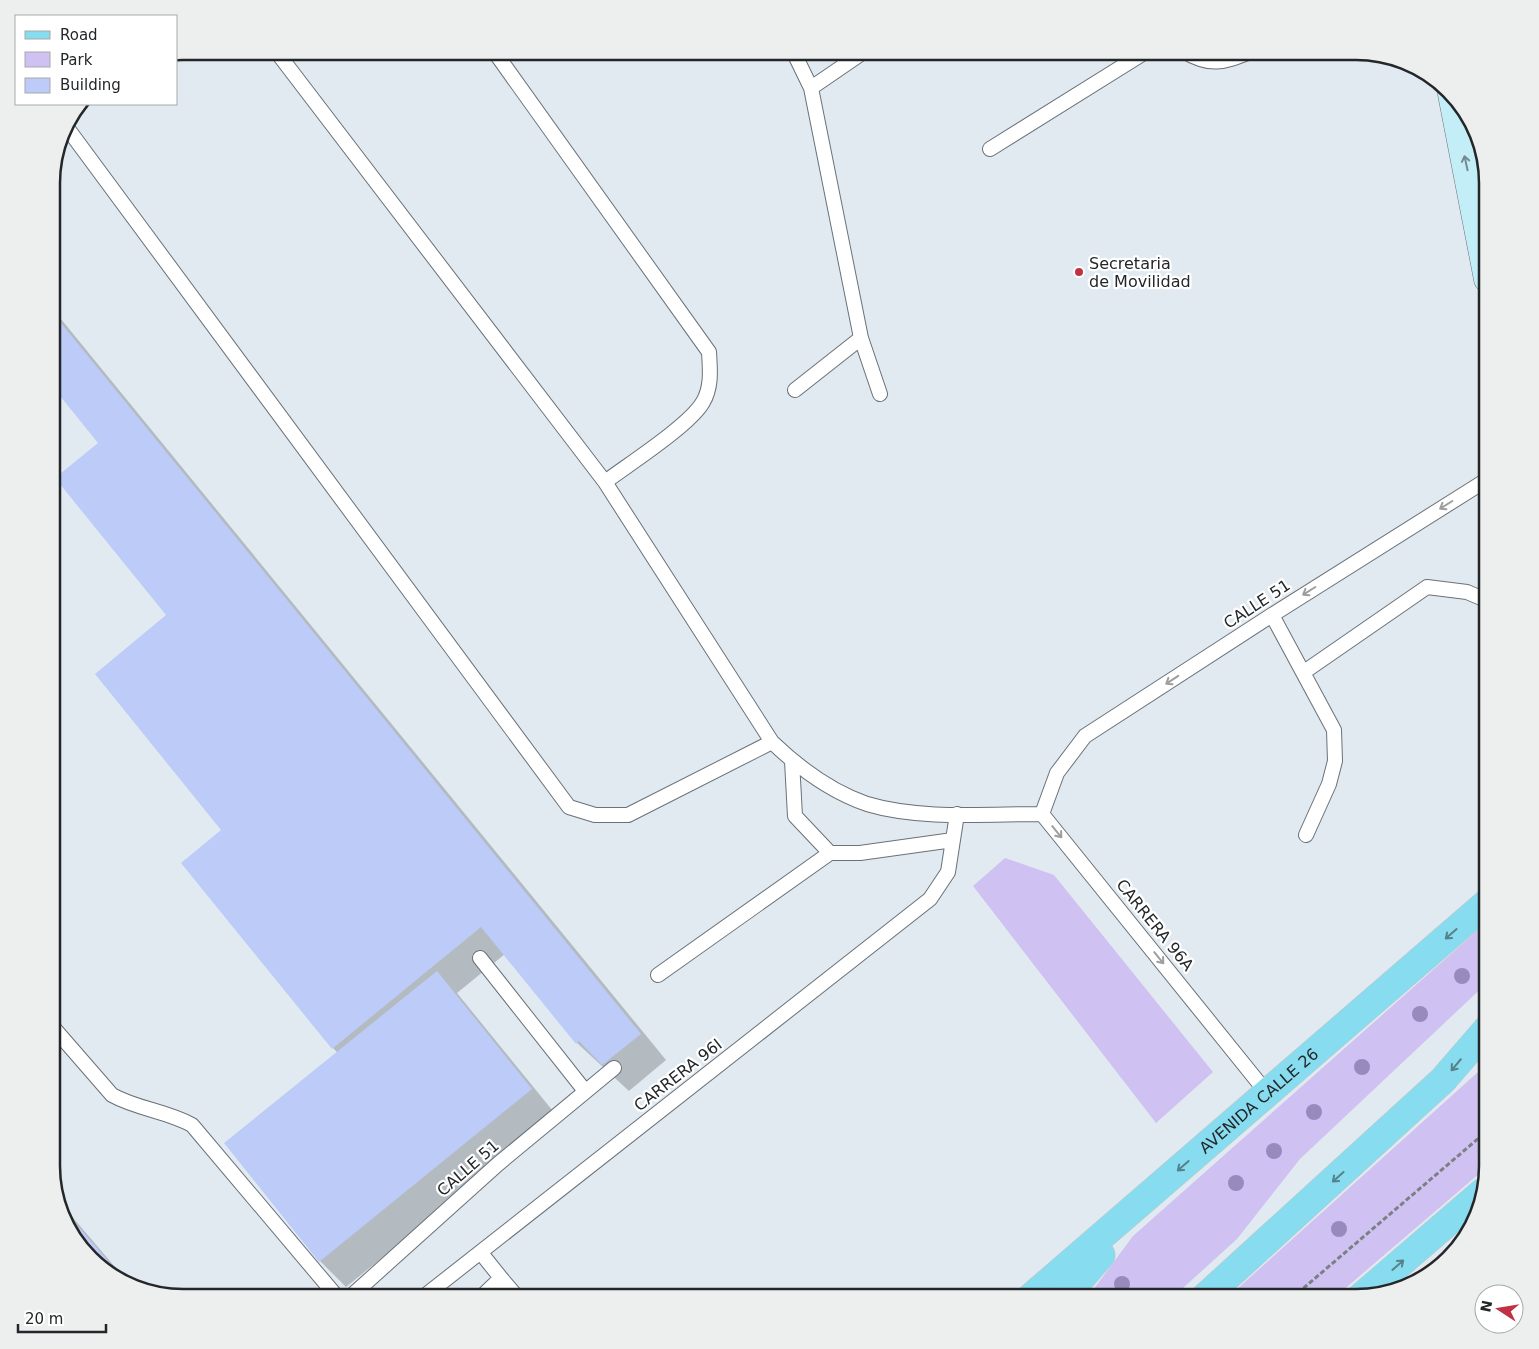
<svg xmlns="http://www.w3.org/2000/svg" width="1539" height="1349" viewBox="0 0 1539 1349" font-family="'DejaVu Sans',sans-serif">
  <rect width="100%" height="100%" fill="#e2eaf1"/>
  <path fill="#cfc1f2" d="M1005 858 1054 875 1213 1072 1156 1123 973 886Z
    M1488 921V982L1300 1159 1237 1239 1172 1298H1087L1133 1236Z
    M1488 1063 1487 1167 1334 1298H1227Z"/>
  <path fill="#0003" d="M52 308 666 1060 629 1091 577 1043 505 954 457 993 557 1116 346 1287 320 1261 338 1053 333 1048 223 830 168 615 100 443 52 384Z
    M57 1199 133 1288 90 1259 61 1217Z"/>
  <path fill="#bccbf8" d="M52 312 641 1034 602 1065 579 1041 576 1044 481 927 332 1049 181 863 221 830 95 674 166 615 55 478 98 443 52 386Z
    M437 971 532 1089 319 1262 224 1143Z
    M58 1203 127 1283V1284L90 1259 61 1217Z"/>
  <g fill="none" stroke-linecap="round" stroke-linejoin="round">
    <g stroke="#6a7177" stroke-width="16">
      <path id="lane" d="M276 51 605 482 772 742C798 767 832 792 867 804 920 820 987 814 1042 814
        M494 51 709 352C710 369 712 387 703 402 690 425 629 464 605 482
        M793 51 811 88
        M865 51 811 88 861 338 880 394
        M1183 51C1212 68 1224 62 1253 51
        M65 125 569 807 595 815H628L772 742
        M990 149 1147 51
        M795 390 861 338
        M1272 615 1334 730 1335 761 1329 784 1306 835
        M1304 672 1427 587 1467 592 1488 601
        M792 761 795 816 830 853H860L953 840
        M480 958 585 1091
        M658 975 830 853
        M52 1026 112 1095C137 1109 167 1111 192 1125L338 1298
        M1267 1093 1042 814 1057 773 1085 736 1272 615 1488 479
        M481 1253 501 1278
        M349 1298 498 1164 614 1068
        M422 1298 930 899 948 872 957 814
        M480 1298 501 1278 518 1298"/>
    </g>
    <g stroke="#6a7177" stroke-width="29">
      <path id="secondary" d="M1452 94 1488 279"/>
    </g>
    <g stroke="#c6c7c7" stroke-width="29">
      <g id="primary">
        <path d="M1361 1297 1483 1192"/>
        <path id="s1" d="M1030 1298 1488 902"/>
        <path d="M1064 1298 1101 1255"/>
        <path d="M1204 1298 1443 1080 1488 1028"/>
      </g>
    </g>
    <path stroke="#7a8084" stroke-width="3" stroke-dasharray="5 2.5" stroke-linecap="butt" d="M1292 1298 1487 1131"/>
    <use href="#lane" stroke="#fff" stroke-width="14"/>
    <use href="#secondary" stroke="#c3eef8" stroke-width="28"/>
    <use href="#primary" stroke="#87dcf0" stroke-width="28"/>
  </g>
  <g fill="#988abd">
    <circle cx="1462" cy="976" r="8"/>
    <circle cx="1420" cy="1014" r="8"/>
    <circle cx="1362" cy="1067" r="8"/>
    <circle cx="1314" cy="1112" r="8"/>
    <circle cx="1274" cy="1151" r="8"/>
    <circle cx="1236" cy="1183" r="8"/>
    <circle cx="1339" cy="1229" r="8"/>
    <circle cx="1122" cy="1284" r="8"/>
  </g>
  <defs><path id="oneway-shaft" d="M-6 0H5M1.5-3L5.5 0L1.5 3" fill="none" stroke-width="1.6" stroke-linecap="round" stroke-linejoin="round" transform="scale(1.25)"/></defs>
  <use stroke="#748a90" href="#oneway-shaft" transform="translate(1466 163) rotate(-102)"/>
  <g stroke="#9c9e9f">
    <use href="#oneway-shaft" transform="translate(1446 505) rotate(148)"/>
    <use href="#oneway-shaft" transform="translate(1309 591) rotate(148)"/>
    <use href="#oneway-shaft" transform="translate(1172 680) rotate(147)"/>
    <use href="#oneway-shaft" transform="translate(1057 832) rotate(51)"/>
    <use href="#oneway-shaft" transform="translate(1159 958) rotate(51)"/>
  </g>
  <g stroke="#56828c">
    <use href="#oneway-shaft" transform="translate(1451 934) rotate(139)"/>
    <use href="#oneway-shaft" transform="translate(1456 1065) rotate(130)"/>
    <use href="#oneway-shaft" transform="translate(1183 1166) rotate(139)"/>
    <use href="#oneway-shaft" transform="translate(1338 1177) rotate(138)"/>
    <use href="#oneway-shaft" transform="translate(1398 1265) rotate(-41)"/>
  </g>
  <circle fill="#c13144" stroke="#fff" stroke-width="2" cx="1079" cy="272" r="5"/>
  <g text-anchor="middle" dominant-baseline="central" stroke-width="4.5" stroke-linejoin="round" paint-order="stroke">
    <g font-size="16" fill="#242729" stroke="#fff" text-anchor="start">
      <text x="1089" y="263">Secretaria<tspan x="1089" dy="18">de Movilidad</tspan></text>
    </g>
    <g font-size="16" fill="#242729" stroke="#fff">
      <text transform="translate(1257 604) rotate(-33)">CALLE 51</text>
      <text transform="translate(1155 925) rotate(51)">CARRERA 96A</text>
      <text transform="translate(678 1075) rotate(-38)">CARRERA 96I</text>
      <text stroke="none"><textPath href="#s1" startOffset="302">AVENIDA CALLE 26</textPath></text>
      <text transform="translate(468 1168) rotate(-41)">CALLE 51</text>
    </g>
  </g>
  <path d="M0 0H1539V1349H0ZM183 60H1356A123 123 0 0 1 1479 183V1166A123 123 0 0 1 1356 1289H183A123 123 0 0 1 60 1166V183A123 123 0 0 1 183 60Z" fill="#edeeee" fill-rule="evenodd"/>
  <path fill="none" stroke="#242729" stroke-width="2.5" d="M183 60H1356A123 123 0 0 1 1479 183V1166A123 123 0 0 1 1356 1289H183A123 123 0 0 1 60 1166V183A123 123 0 0 1 183 60Z"/>
  <rect x="15" y="15" width="162" height="90" fill="#ffffff" stroke="#a7a9a9"/>
  <rect x="25" y="31" width="25" height="8" fill="#87dcf0" stroke="#a7a9a9"/>
  <text x="60" y="40" font-size="15" fill="#242729">Road</text>
  <rect x="25" y="52" width="25" height="15" fill="#cfc1f2" stroke="#a7a9a9"/>
  <text x="60" y="65" font-size="15" fill="#242729">Park</text>
  <rect x="25" y="78" width="25" height="15" fill="#bccbf8" stroke="#a7a9a9"/>
  <text x="60" y="90" font-size="15" fill="#242729">Building</text>
  <g transform="translate(1499 1309) rotate(282)"><circle r="24" fill="#ffffff" stroke="#a7a9a9"/>
  <path d="M0-4L9 19L0 12L-9 19Z" fill="#c13144"/>
  <text y="-8" font-size="14" font-weight="bold" text-anchor="middle" fill="#242729">N</text>
  </g>
  <path d="M18 1324v8h88v-8" fill="none" stroke="#242729" stroke-width="2.5"/>
  <text x="25" y="1324" font-size="15" fill="#242729" stroke="#ffffff" stroke-width="4" paint-order="stroke">20 m</text>
</svg>
